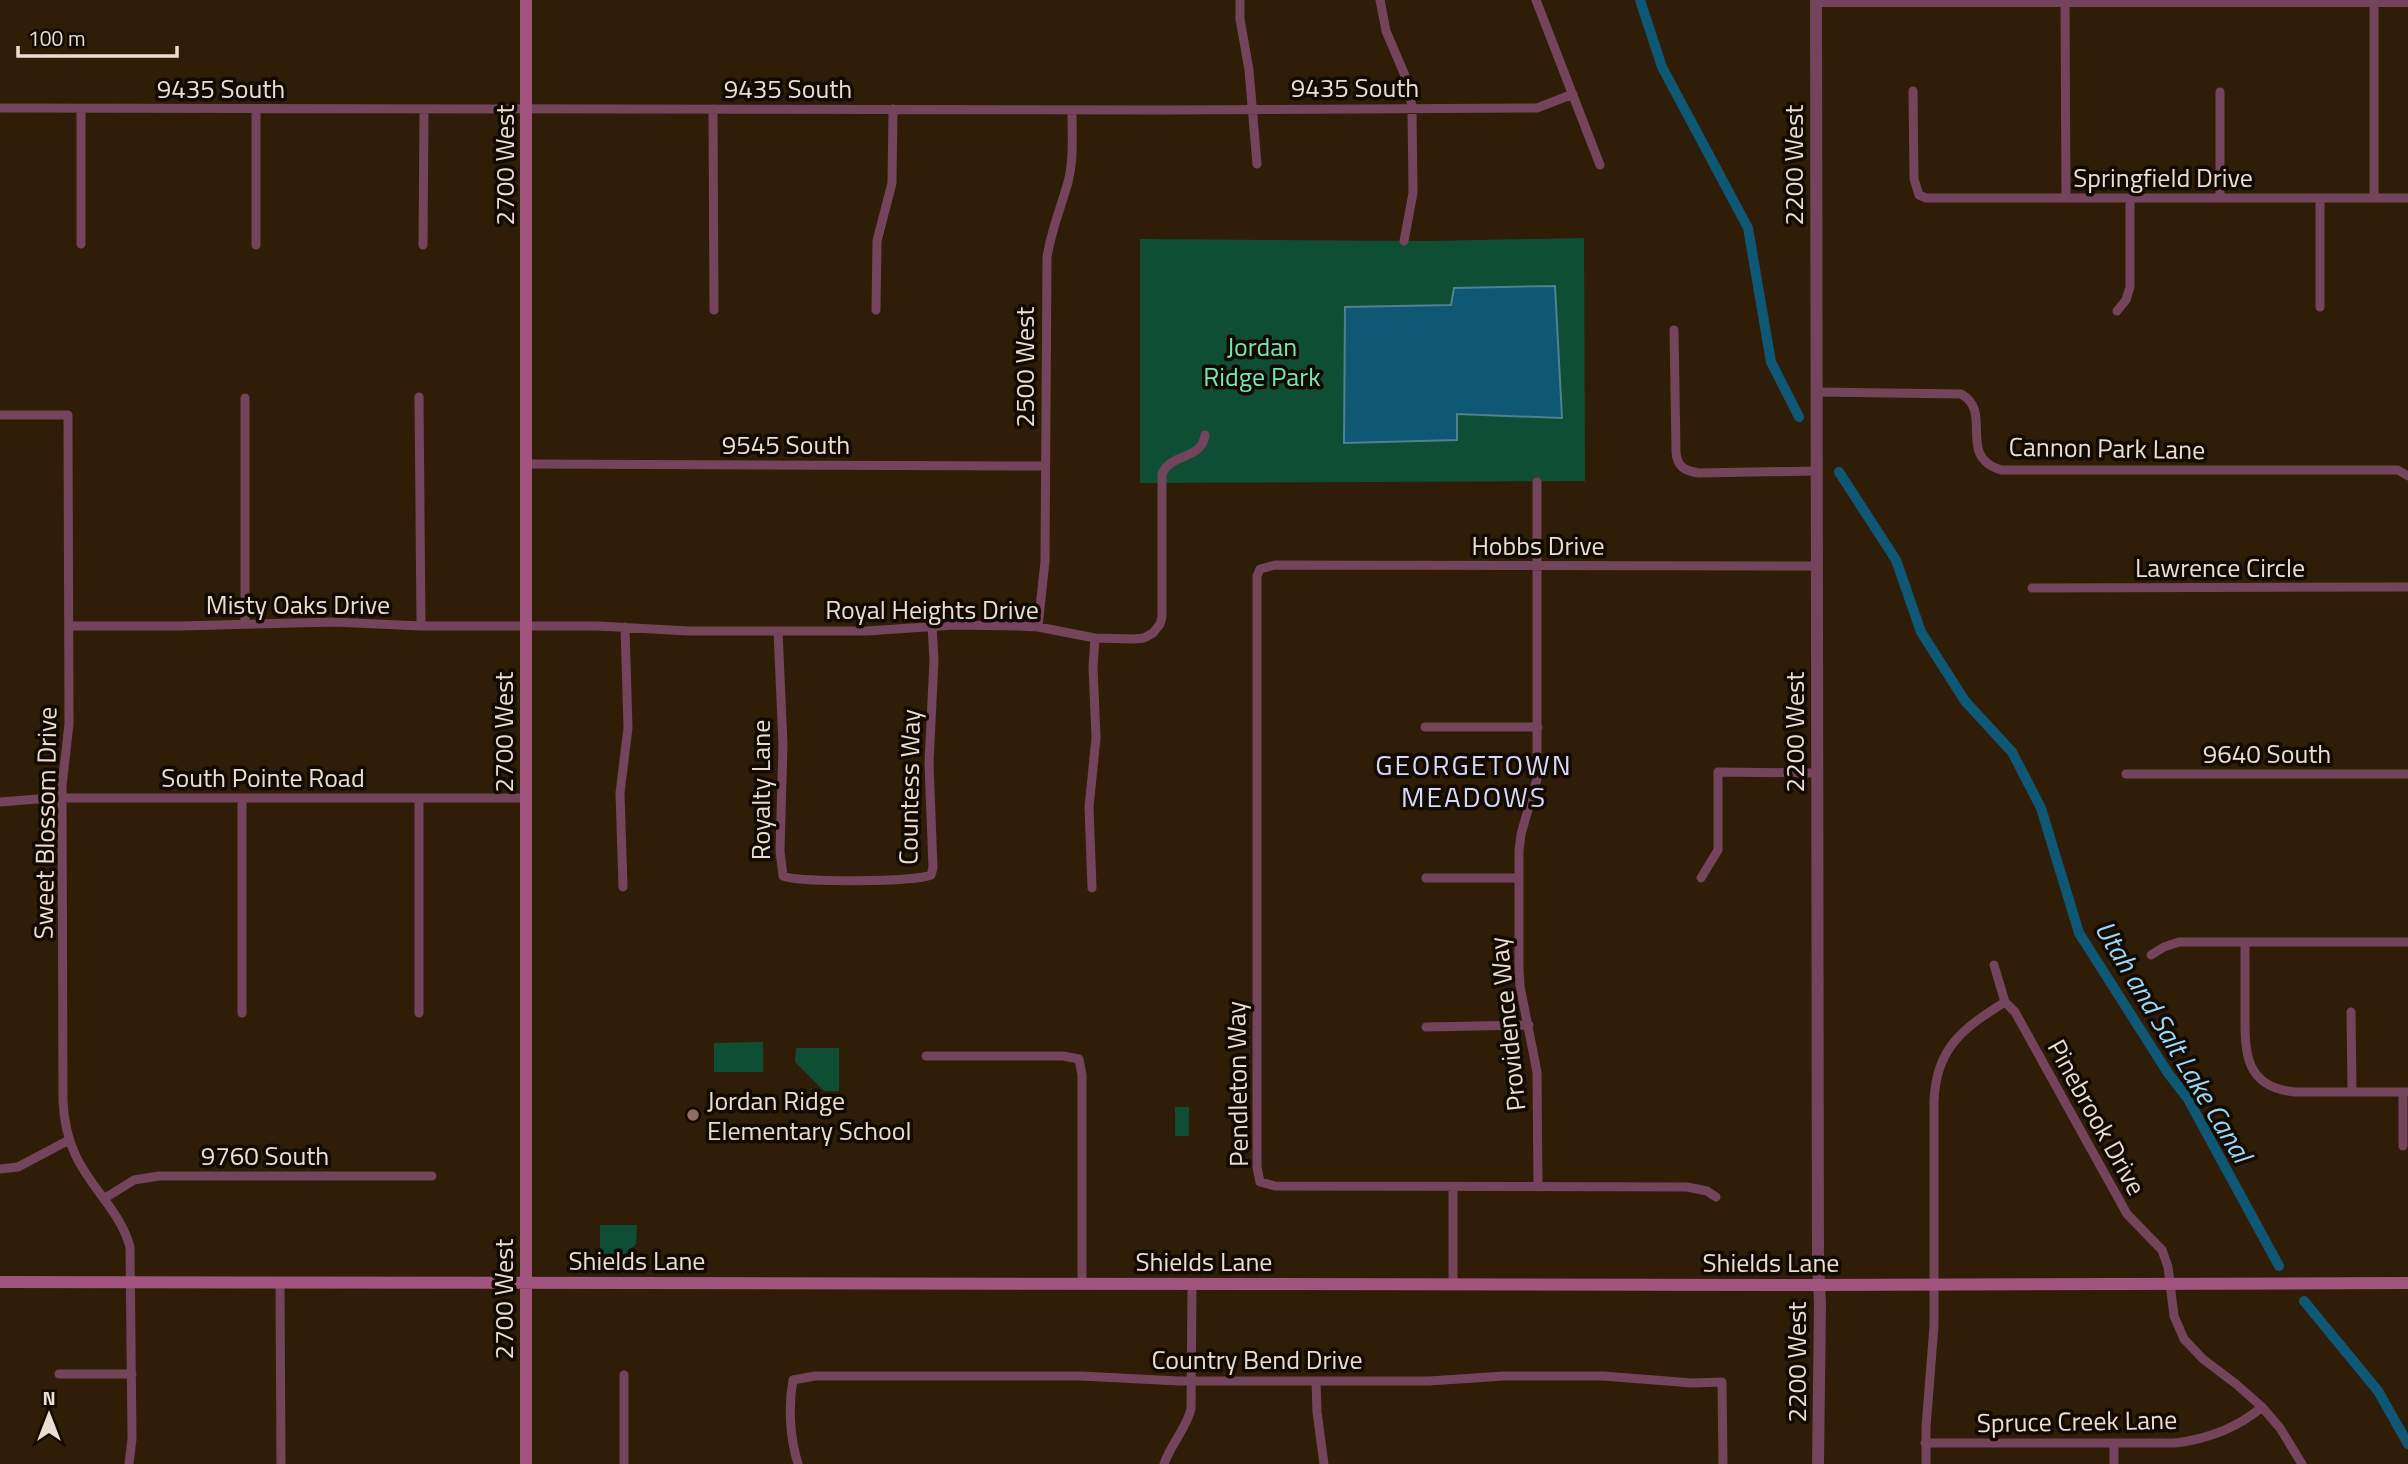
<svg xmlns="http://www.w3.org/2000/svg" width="2408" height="1464" viewBox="0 0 2408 1464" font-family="'Titillium Web',sans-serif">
  <rect width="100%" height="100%" fill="#301d07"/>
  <path fill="#0e4e35" d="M1584 238 1585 481 1140 483V239L1429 241Z
    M763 1042V1072H714V1043Z
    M796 1048H839V1091H824L795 1062Z
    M1175 1107H1189V1136H1175Z
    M600 1225H637L636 1244 620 1259H600Z"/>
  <path fill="#0e5775" stroke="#508091" stroke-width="2" d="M1555 286 1562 418 1457 414V440L1344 443 1345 307 1451 305 1454 288Z"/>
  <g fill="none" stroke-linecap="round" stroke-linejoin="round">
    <path stroke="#0e5775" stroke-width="10" d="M1640 0 1662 67 1748 228 1771 362 1799 417
      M1839 472 1896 560 1921 632 1965 701 2012 752 2041 808 2079 933 2168 1073 2188 1099 2279 1266
      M2304 1301 2378 1391 2408 1444"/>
    <path stroke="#74445d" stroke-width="9" d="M1240 0V19L1249 70 1257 164
      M1380 0 1386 31 1409 85 1412 108 1413 193 1404 241
      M1536 0 1600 165
      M2374 0V198
      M2065 1 2066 198
      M1913 91 1914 179 1919 195 1926 198H2408
      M0 108 1163 110 1537 108 1573 94
      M713 109 714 310
      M2220 198V92
      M2320 198V307
      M81 244V109
      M256 245V109
      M423 245 424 109
      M876 310 877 241 892 183 893 109
      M2117 311 2126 300 2130 287V198
      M1674 330 1676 452C1677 467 1685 471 1699 473L1816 471
      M1816 392 1961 394C1994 412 1956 456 2001 470H2398L2408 476
      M419 397 421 626
      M0 415H68L69 724 62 786 63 1101C64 1119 67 1137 75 1154 90 1188 120 1210 130 1247L132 1439 129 1464
      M527 464 1045 466
      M1537 482V779L1521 834 1519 851V968L1520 986 1537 1072 1538 1187
      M2032 588 2408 587
      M245 624V398
      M69 626H181L334 622 421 626H598L688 631H867L954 625 1018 626 1038 627 1095 638 1133 639 1144 638 1153 633 1160 624 1162 617V474C1170 453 1202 460 1205 435
      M1038 627 1045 561 1047 257C1051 231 1061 207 1068 182 1074 159 1072 134 1072 110
      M778 631 783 745 780 851 783 876C799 883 913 882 931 875L933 868 929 763 934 660 932 626
      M1425 727H1538
      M2126 774H2408
      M242 798V1013
      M419 798V1013
      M0 802 50 798H526
      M1426 878H1519
      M1701 878 1718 850V772L1817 773
      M623 887 620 793 628 728 625 627
      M1092 888 1089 807 1096 738 1093 667 1095 638
      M2245 942C2245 963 2245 985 2245 1007 2245 1049 2242 1087 2295 1092H2408
      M2151 955 2164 947 2179 942H2408
      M1994 965 2005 1002 2015 1012 2127 1214 2162 1250 2168 1267 2174 1316 2184 1339 2203 1359 2236 1384 2262 1407 2280 1428 2302 1464
      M2351 1012 2352 1092
      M1426 1027 1529 1025
      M926 1056H1063L1079 1059 1082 1075V1283
      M2403 1092V1146
      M0 1169 18 1167 69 1140
      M1716 1197 1707 1191 1687 1187 1275 1186 1260 1182 1257 1167V576L1260 569 1275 565 1817 566
      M105 1198 134 1180 159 1176H432
      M280 1282 281 1464
      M1453 1284V1187
      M59 1374H132
      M624 1375V1464
      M1316 1381 1317 1412 1324 1464
      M1925 1443H2175C2208 1439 2236 1429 2262 1407
      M2114 1443V1464
      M798 1464C790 1438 788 1407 793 1380L815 1376H1081L1179 1381H1429L1504 1376H1603L1692 1383 1722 1382 1723 1464
      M1164 1464C1171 1444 1186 1429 1191 1409L1192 1283
      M1926 1464V1427L1934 1326V1101C1936 1048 1963 1028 2005 1002"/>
    <path stroke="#74445d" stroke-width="12" d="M1816 0 1818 1265 1820 1303 1818 1464
      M1816 1H2408"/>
    <path stroke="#a1557e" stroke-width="12" d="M526 0V1464
      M0 1282 1802 1285 2408 1283"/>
  </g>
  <circle fill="#8d6e63" stroke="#120a03" stroke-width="2.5" cx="693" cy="1115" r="7"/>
  <g text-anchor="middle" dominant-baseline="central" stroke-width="7" stroke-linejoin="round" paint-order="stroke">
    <g font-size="26" fill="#ebded1" stroke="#120a03">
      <text x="1355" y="87">9435 South</text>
      <text x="221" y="88">9435 South</text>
      <text x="788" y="88">9435 South</text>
      <text transform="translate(504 165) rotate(-90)">2700 West</text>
      <text transform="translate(1793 165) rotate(-90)">2200 West</text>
      <text x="2163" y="177">Springfield Drive</text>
      <text transform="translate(1024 367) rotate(-90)">2500 West</text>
      <text x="786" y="444">9545 South</text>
      <text transform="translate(2107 448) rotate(1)">Cannon Park Lane</text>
      <text x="1538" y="545">Hobbs Drive</text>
      <text x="2220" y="567">Lawrence Circle</text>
      <text x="298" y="604">Misty Oaks Drive</text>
      <text x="932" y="609">Royal Heights Drive</text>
      <text transform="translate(503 732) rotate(-90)">2700 West</text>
      <text transform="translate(1794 732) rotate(-90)">2200 West</text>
      <text x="2267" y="753">9640 South</text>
      <text x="263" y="777">South Pointe Road</text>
      <text transform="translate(909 787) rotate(-89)">Countess Way</text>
      <text transform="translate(760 790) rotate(-90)">Royalty Lane</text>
      <text transform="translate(45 823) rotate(-89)">Sweet Blossom Drive</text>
      <text transform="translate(1507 1024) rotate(-96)">Providence Way</text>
      <text transform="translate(1237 1084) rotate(-91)">Pendleton Way</text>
      <text transform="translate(2097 1117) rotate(61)">Pinebrook Drive</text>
      <text x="265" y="1155">9760 South</text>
      <text x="637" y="1260">Shields Lane</text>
      <text x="1204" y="1261">Shields Lane</text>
      <text x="1771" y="1262">Shields Lane</text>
      <text transform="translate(503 1299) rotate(-90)">2700 West</text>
      <text x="1257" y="1359">Country Bend Drive</text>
      <text transform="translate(1796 1362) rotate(-90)">2200 West</text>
      <text transform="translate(2077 1421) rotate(-1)">Spruce Creek Lane</text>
    </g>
    <g font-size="26" fill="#73e9b3" stroke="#120a03">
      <text x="1262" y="346">Jordan<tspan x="1262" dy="30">Ridge Park</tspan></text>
    </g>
    <g font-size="26" fill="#ebded1" stroke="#120a03" text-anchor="start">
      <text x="707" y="1100">Jordan Ridge<tspan x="707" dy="30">Elementary School</tspan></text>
    </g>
    <g font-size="28" letter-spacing="2" fill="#d5daf7" stroke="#120a03">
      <text x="1474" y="764">GEORGETOWN<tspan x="1474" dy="32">MEADOWS</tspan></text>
    </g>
    <g font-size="28" font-style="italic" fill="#9ad9fb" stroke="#120a03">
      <text transform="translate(2174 1041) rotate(59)">Utah and Salt Lake Canal</text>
    </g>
  </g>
  <g transform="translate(49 1415)" stroke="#120a03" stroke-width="5" paint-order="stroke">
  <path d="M0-5L12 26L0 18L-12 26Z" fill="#ebded1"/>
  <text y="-10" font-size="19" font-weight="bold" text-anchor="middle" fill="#ebded1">N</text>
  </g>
  <path d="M18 46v10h159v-10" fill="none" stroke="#ebded1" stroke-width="3.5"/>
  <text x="28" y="46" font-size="21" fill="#ebded1" stroke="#120a03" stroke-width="5" paint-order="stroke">100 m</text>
</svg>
